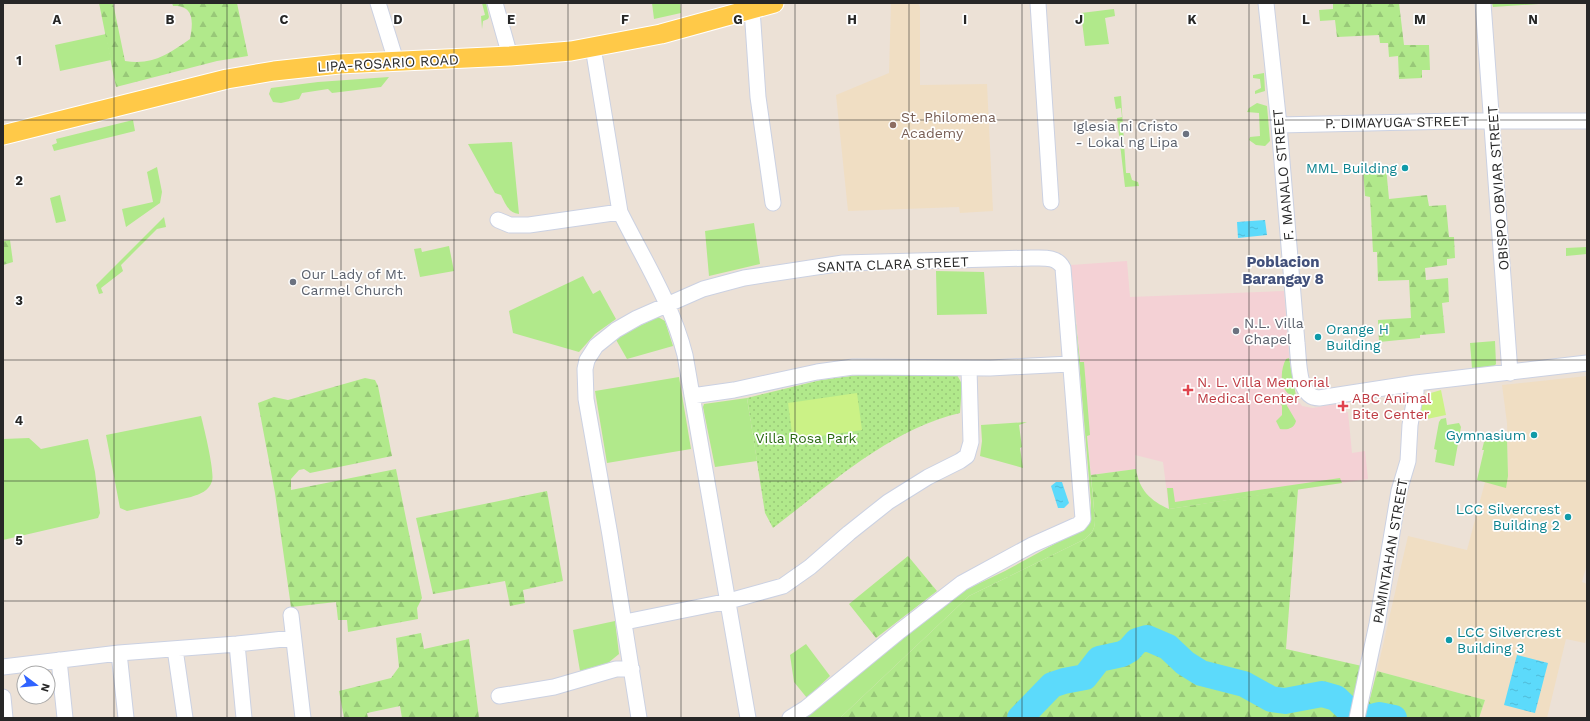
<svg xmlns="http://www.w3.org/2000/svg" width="1590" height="721" viewBox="0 0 1590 721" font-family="'Work Sans',sans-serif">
  <defs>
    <pattern id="forest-firs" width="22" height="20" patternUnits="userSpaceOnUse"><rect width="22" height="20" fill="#b1e98b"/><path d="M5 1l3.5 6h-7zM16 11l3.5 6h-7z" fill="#98c878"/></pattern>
    <pattern id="park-dots" width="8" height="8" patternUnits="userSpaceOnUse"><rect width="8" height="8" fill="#b1e98b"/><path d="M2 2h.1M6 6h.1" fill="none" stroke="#98c878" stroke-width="1.8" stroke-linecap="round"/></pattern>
    <pattern id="water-ripples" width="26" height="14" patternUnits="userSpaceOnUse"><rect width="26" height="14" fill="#5cdafb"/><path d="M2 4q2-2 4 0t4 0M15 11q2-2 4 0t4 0" fill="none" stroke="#50bbd7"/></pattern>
  </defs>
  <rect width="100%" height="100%" fill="#ece1d6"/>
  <path fill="#f0dec3" d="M891 3H918L920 7V85L987 84 993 211 960 213 959 207 848 211 836 95 889 73Z
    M1587 376V564L1582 582 1587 584V632L1585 643 1566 639 1547 718H1479L1485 700 1377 671 1408 536 1467 550 1485 482 1506 487 1508 475 1507 423 1502 385Z"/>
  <path fill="#f4d1d5" d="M1127 261 1130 297 1284 291 1290 368 1297 399 1302 406 1313 408 1341 403V412H1348L1352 453 1365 451 1368 479 1169 509 1163 462 1135 455 1136 469 1091 475 1071 265Z"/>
  <path fill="#b1e98b" d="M482 3H486L489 17 488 19 483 21 482 29 481 16 485 15Z
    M652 3H680L681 13 654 19Z
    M1492 3H1553L1493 7Z
    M1114 9 1115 16 1105 18 1109 44 1085 46 1081 13Z
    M106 34 111 60 60 71 55 45Z
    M1264 73 1265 91 1255 94V91L1261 88 1260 79 1253 78V75Z
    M389 77 381 87 332 93 328 89 302 93 299 99 281 103 273 102 269 94 271 88 318 82Z
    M1121 96 1126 173H1130L1132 180 1138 182 1139 186 1125 187 1117 118 1122 117 1121 108 1116 109 1114 97Z
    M1257 103 1267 106 1270 141 1265 146 1256 145 1249 140 1250 137 1260 136 1259 113 1247 112 1249 108Z
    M133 120 135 131 54 151 52 145 57 143 56 139Z
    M512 142 519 214C508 213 505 203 501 195L495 193 468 144Z
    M157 167 162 192 160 203 126 227 122 209 153 202 147 172Z
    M60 195 66 221 56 223 50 198Z
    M164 217 166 227 157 229 121 265 123 271 101 288 103 293 99 294 96 285Z
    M754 223 760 264 709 276 705 231Z
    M449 246 454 271 420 277 414 249 421 248 422 252Z
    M1587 247V254L1566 256V248Z
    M936 271 984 272 987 314 937 315Z
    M583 276 593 294 600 290 616 319 595 334 579 352 513 333 509 311Z
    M1075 314 1080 362H1084L1090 435 1087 436 1095 520C1095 529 1092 533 1085 539L969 596 840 718H803L961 592 1005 571 1080 530 1090 516 1091 503Z
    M658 317 665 321 673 346 627 359 615 338Z
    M1495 341 1496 364 1494 366 1472 368 1470 343Z
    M1289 358 1296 396H1292C1279 390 1280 370 1286 359Z
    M679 377 691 449 607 463 595 391Z
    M747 398 757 461 715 467 703 407 704 404Z
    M1280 403 1286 404 1296 421C1294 429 1287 430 1280 429L1276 421 1282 415V406Z
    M201 416C204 428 215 472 212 481 209 491 200 494 191 497L127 511 120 508 106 435Z
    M1446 418 1447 425 1459 423 1461 427 1454 466 1435 462 1437 450 1434 449 1439 422 1441 419Z
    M1027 422 1019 425 1022 447 1020 448 1023 468 980 456 982 441 981 425Z
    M1491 435 1507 436 1508 476 1506 488 1477 480 1484 450H1482L1484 442 1489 440 1488 436Z
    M29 438 41 449 88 439 95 472 100 513 98 518 3 540V439Z
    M1340 478 1342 483 1169 509 1167 488H1173L1175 502Z
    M615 621 619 654 608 663 580 671 573 630Z
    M806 644 830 676 807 698 794 682 790 655Z"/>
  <path fill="url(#forest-firs)" d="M99 3H113L125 61C153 65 167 55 190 39 193 23 195 5 173 6L172 3H237L248 56 217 61 116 87Z
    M1333 3H1399L1404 45H1429L1430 70H1422V78L1399 79 1398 56 1389 57 1388 43H1380L1379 35 1337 37 1335 20 1320 21 1319 10 1333 9Z
    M1386 167 1389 199 1427 195 1429 206 1446 205 1449 237H1454L1455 258 1447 259V265L1425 268 1426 280 1448 278 1449 302 1442 303 1445 333 1420 335V338L1379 342 1378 320 1411 318 1409 280 1378 281 1377 252H1373L1370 197 1365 196 1363 169Z
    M10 240 13 262 3 265V241Z
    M365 378 375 380 378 386 392 456 310 473 304 469 299 470 291 479V490L396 469 422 598 417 608 418 619 348 632 347 620H338L336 602 291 607 275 493 258 403 274 397 288 400Z
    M1136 469C1139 490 1151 501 1169 509L1298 489 1286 649 1362 666 1349 718H840L969 596 1085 539C1092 533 1095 529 1095 520L1091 475Z
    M547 491 563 581 523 590 525 603 510 606 505 581 433 594 416 518Z
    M908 556 937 591 876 638 849 604Z
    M421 633 424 649 469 639 479 718H402L400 706 367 713 368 718H344L339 691 391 678 399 667 396 638Z
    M1377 671 1485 700 1479 718H1365Z"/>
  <path fill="url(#park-dots)" d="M866 374 957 375 962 384 960 413C888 430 831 484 773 528L765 513 747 398 821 380Z"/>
  <path fill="#cbf286" d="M1441 390 1446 415 1427 419 1417 417 1424 395Z
    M857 393 862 430 793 440 788 403Z"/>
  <path fill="url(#water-ripples)" d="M1265 220 1267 235 1238 238 1237 222Z
    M1056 482H1062L1069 503 1064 508H1058L1051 486Z
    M1517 655 1548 663 1535 713 1504 705Z"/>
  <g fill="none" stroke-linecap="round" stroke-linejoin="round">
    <path stroke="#5cdafb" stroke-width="26" d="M1020 718 1052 685 1064 681 1085 677 1099 659 1122 654 1129 650 1137 641 1147 638 1168 647 1185 663 1201 673 1244 684 1271 699 1285 701 1322 694 1336 698 1354 715 1367 718 1379 715 1394 718"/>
    <g stroke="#cbd1e2" stroke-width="17">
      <path id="minor" d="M378 3 396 61
        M495 3 510 56
        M1038 3 1051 202
        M1266 3 1279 125 1297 343C1299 360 1297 398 1319 398L1416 383 1587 363
        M1483 3 1510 373
        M752 9 758 97 773 203
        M593 47 620 212C643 258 672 304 685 355L748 718
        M1279 125 1457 121H1587
        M498 220 510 225H529L620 212
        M692 396 734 390 817 372 853 367 990 368 1070 364
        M291 615 303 718
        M625 622 729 601 783 586 810 567 849 533 888 502 928 477 960 461 967 456 971 442 969 368
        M237 644 244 718
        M175 649 185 718
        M119 653 126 718
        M59 660 65 718
        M3 667 119 653 237 644 293 638
        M499 696 554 687 616 669H632
        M3 697 5 718
        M639 718 610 535 586 399 585 369 587 360 596 346 616 330 637 318 703 289 744 278 843 263 1031 258C1043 258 1057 256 1063 268L1083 519 1079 524 1032 545 962 583 900 631 806 708 790 718
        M1357 718 1377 624 1399 491 1408 461 1410 425 1416 392V383"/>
    </g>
    <g stroke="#fff" stroke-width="21">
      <path id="major" d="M3 135 227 79 274 71 339 64 510 56 571 51 661 34 774 3"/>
    </g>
    <use href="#minor" stroke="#fff" stroke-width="15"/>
    <use href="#major" stroke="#ffc948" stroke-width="19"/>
  </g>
  <path fill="none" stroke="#272727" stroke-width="1" stroke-opacity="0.55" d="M114 3V718M227 3V718M341 3V718M454 3V718M568 3V718M681 3V718M795 3V718M909 3V718M1022 3V718M1136 3V718M1249 3V718M1363 3V718M1476 3V718M3 120H1587M3 240H1587M3 360H1587M3 481H1587M3 601H1587"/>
  <circle fill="#8d6e63" stroke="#fff" stroke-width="1.5" cx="893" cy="125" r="4"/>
  <g fill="#6b7280" stroke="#fff" stroke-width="1.5">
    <circle cx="1186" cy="134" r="4"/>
    <circle cx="293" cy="282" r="4"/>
    <circle cx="1236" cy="331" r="4"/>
  </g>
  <g fill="#0f9aa8" stroke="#fff" stroke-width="1.5">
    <circle cx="1405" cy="168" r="4"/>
    <circle cx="1318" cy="337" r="4"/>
    <circle cx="1534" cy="435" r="4"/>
    <circle cx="1568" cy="517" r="4"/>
    <circle cx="1449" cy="640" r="4"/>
  </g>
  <g fill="#e0444e" stroke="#fff" stroke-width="1.5">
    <path d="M1186 384h4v4h4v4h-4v4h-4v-4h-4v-4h4z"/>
    <path d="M1341 400h4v4h4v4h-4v4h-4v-4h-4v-4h4z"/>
  </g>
  <g text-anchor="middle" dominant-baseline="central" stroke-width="3.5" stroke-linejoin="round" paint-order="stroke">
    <g font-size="14" fill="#272727" stroke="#fff">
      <text transform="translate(388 63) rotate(-3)">LIPA-ROSARIO ROAD</text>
      <text transform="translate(1397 122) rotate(-1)">P. DIMAYUGA STREET</text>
      <text transform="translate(1283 175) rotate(-95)">F. MANALO STREET</text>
      <text transform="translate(1498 188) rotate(-94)">OBISPO OBVIAR STREET</text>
      <text transform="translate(893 264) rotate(-2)">SANTA CLARA STREET</text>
      <text transform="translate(1390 551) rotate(-80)">PAMINTAHAN STREET</text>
    </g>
    <g font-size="14" fill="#785e54" stroke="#fff" text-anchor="start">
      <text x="901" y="117">St. Philomena<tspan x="901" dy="16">Academy</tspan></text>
    </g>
    <g font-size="14" fill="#5b616d" stroke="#fff" text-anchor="start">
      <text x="1178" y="126" text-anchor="end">Iglesia ni Cristo<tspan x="1178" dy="16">- Lokal ng Lipa</tspan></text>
      <text x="301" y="274">Our Lady of Mt.<tspan x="301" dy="16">Carmel Church</tspan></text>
      <text x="1244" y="323">N.L. Villa<tspan x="1244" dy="16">Chapel</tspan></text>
    </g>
    <g font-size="14" fill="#0d838f" stroke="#fff" text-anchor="end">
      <text x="1397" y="168">MML Building</text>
      <text x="1326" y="329" text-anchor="start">Orange H<tspan x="1326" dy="16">Building</tspan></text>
      <text x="1526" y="435">Gymnasium</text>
      <text x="1560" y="509">LCC Silvercrest<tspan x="1560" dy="16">Building 2</tspan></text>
      <text x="1457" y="632" text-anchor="start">LCC Silvercrest<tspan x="1457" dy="16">Building 3</tspan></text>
    </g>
    <g font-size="14" fill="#be3a42" stroke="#fff" text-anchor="start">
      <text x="1197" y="382">N. L. Villa Memorial<tspan x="1197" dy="16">Medical Center</tspan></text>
      <text x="1352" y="398">ABC Animal<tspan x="1352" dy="16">Bite Center</tspan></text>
    </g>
    <g font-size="14" fill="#296911" stroke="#fff">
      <text x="806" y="438">Villa Rosa Park</text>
    </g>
    <g font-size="15" font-weight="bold" fill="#43517b" stroke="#fff">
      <text x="1283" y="262">Poblacion<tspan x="1283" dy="17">Barangay 8</tspan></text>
    </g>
  </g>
  <g font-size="13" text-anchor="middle" font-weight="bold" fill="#272727" stroke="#fff" stroke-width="3.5" stroke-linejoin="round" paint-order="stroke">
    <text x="57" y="24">A</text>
    <text x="170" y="24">B</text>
    <text x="284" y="24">C</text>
    <text x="398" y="24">D</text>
    <text x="511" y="24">E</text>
    <text x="625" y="24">F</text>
    <text x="738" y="24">G</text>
    <text x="852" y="24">H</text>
    <text x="965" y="24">I</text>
    <text x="1079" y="24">J</text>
    <text x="1192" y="24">K</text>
    <text x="1306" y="24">L</text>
    <text x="1420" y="24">M</text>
    <text x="1533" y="24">N</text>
    <text x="19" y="65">1</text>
    <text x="19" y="185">2</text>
    <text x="19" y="305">3</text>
    <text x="19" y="425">4</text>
    <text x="19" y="545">5</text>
  </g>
  <rect width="1590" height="721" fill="none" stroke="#272727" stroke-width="8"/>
  <g transform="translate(36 685) rotate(106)"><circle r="19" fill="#ffffff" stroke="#a9a9a9"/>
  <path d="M0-3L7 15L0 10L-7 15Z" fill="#3063ff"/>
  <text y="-6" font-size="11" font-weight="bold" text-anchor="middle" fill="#272727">N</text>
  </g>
</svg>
